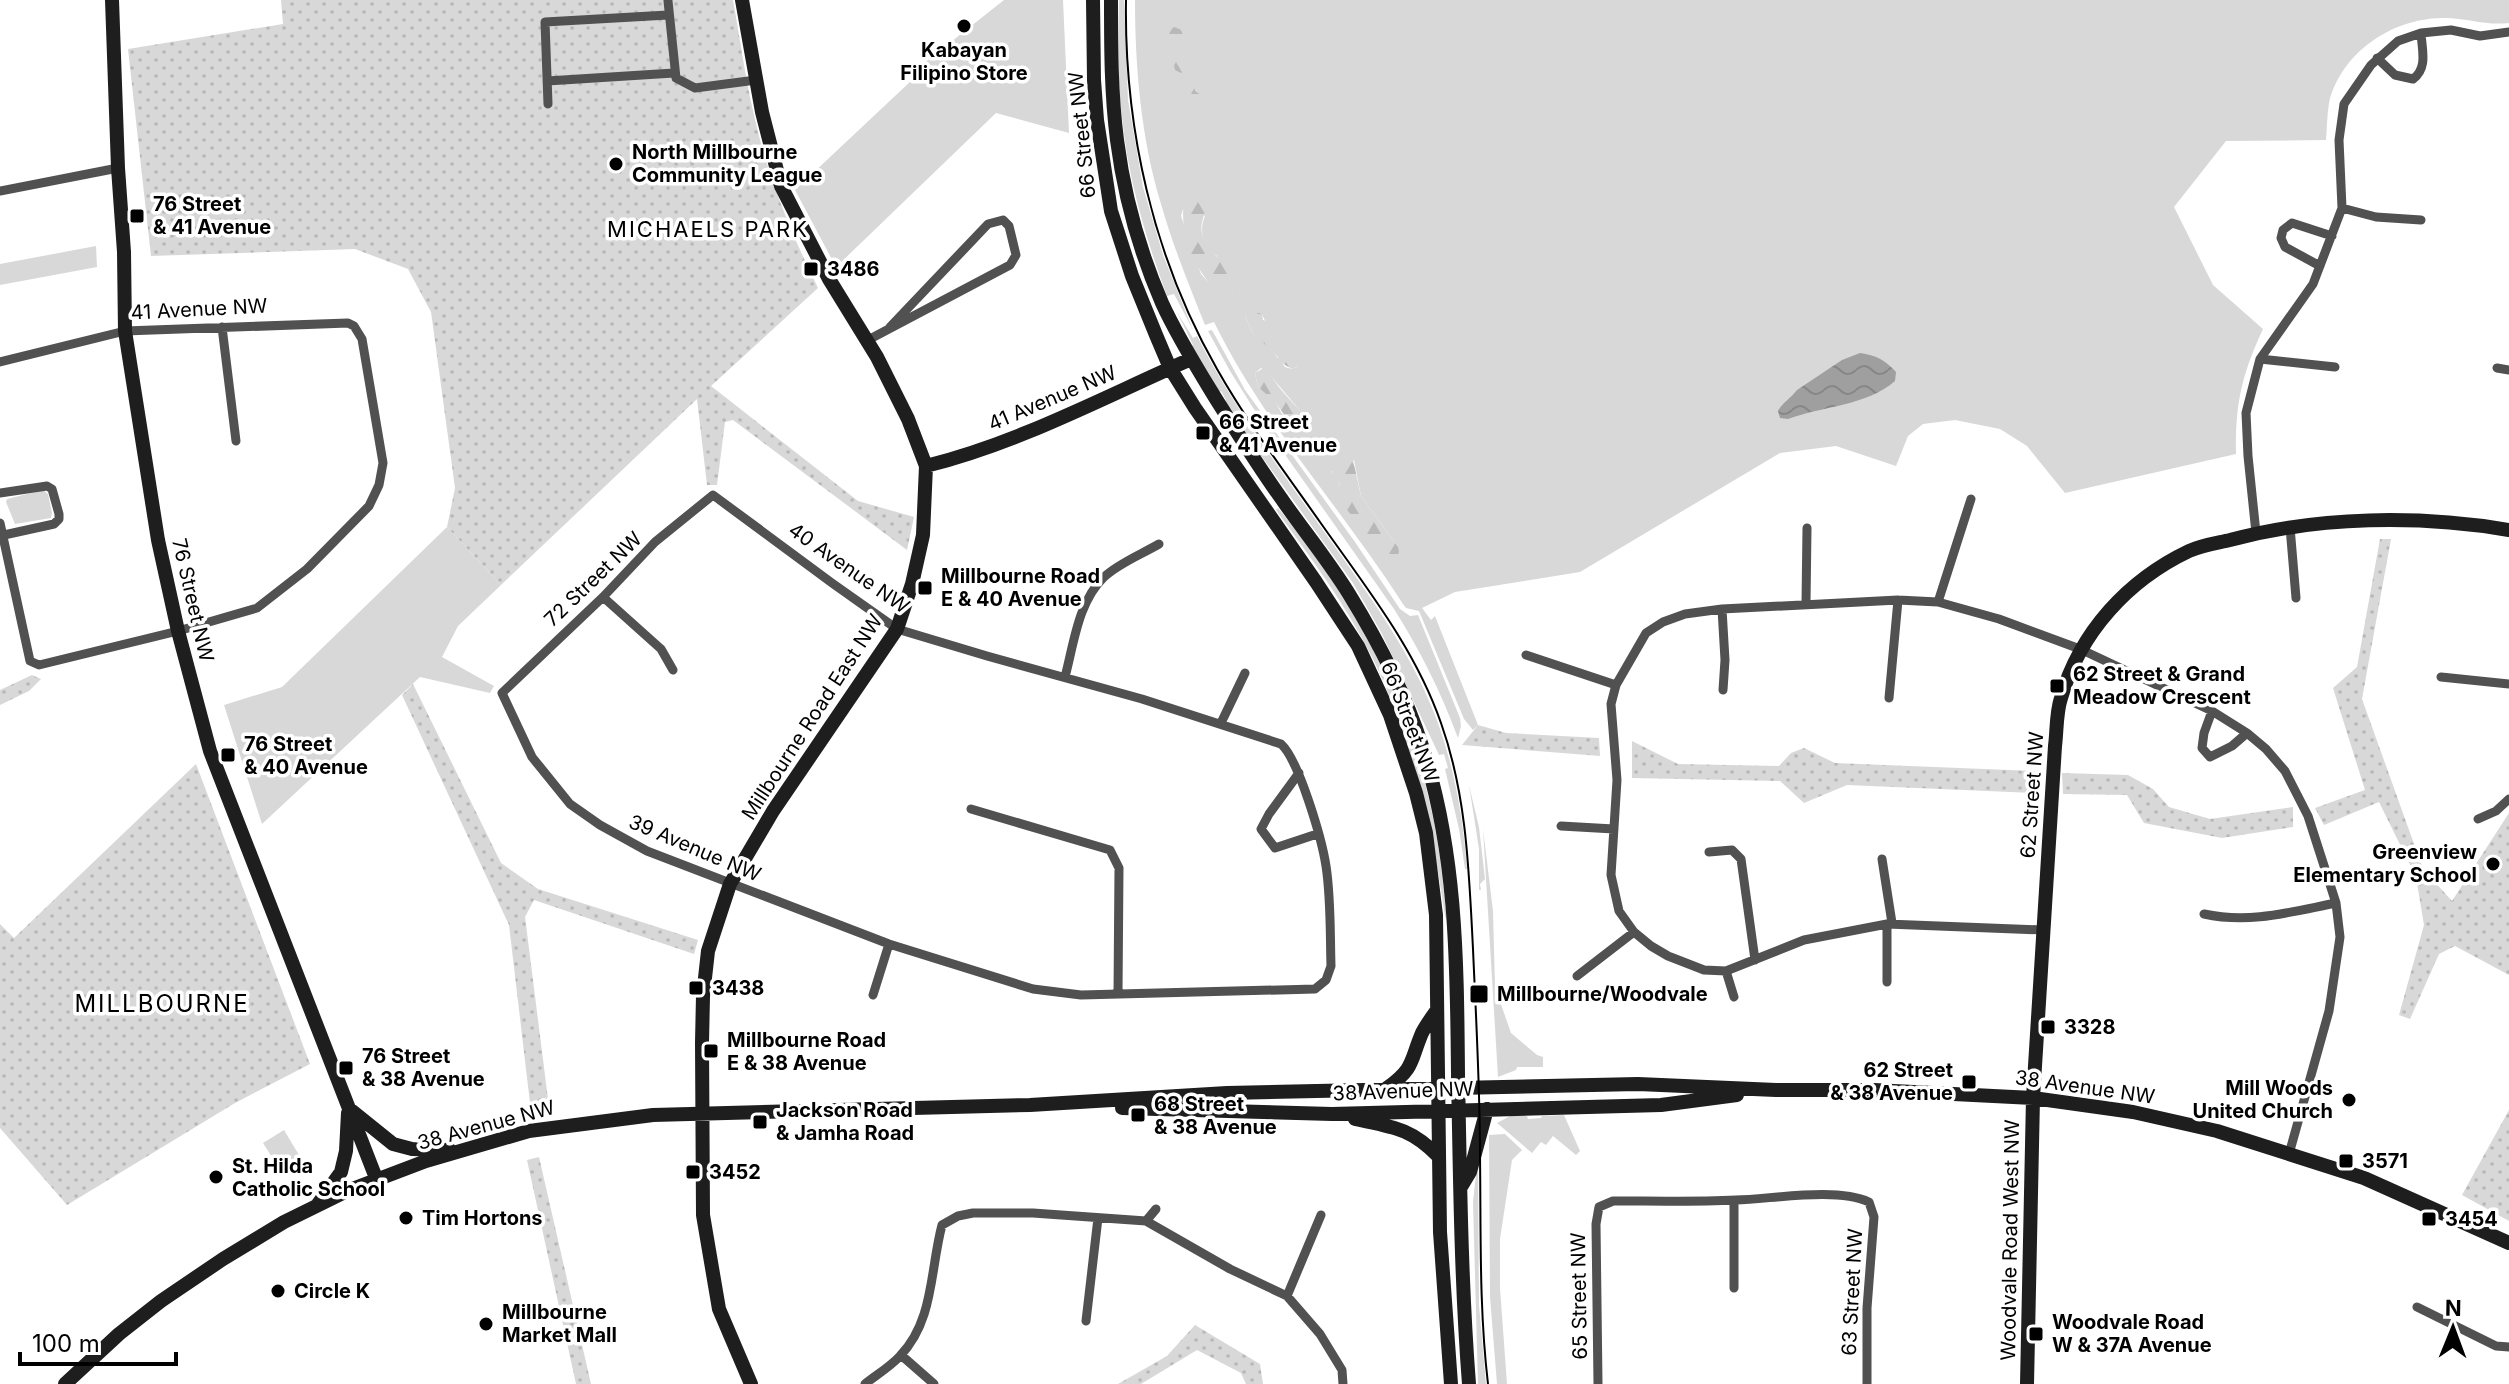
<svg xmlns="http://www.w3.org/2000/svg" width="2509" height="1384" viewBox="0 0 2509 1384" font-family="Inter,sans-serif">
  <defs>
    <pattern id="forest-firs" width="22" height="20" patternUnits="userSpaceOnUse" patternTransform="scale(2)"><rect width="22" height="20" fill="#d8d8d8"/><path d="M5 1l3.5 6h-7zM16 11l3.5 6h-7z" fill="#b8b8b8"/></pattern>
    <pattern id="park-dots" width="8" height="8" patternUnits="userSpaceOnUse" patternTransform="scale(2)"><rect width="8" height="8" fill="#d8d8d8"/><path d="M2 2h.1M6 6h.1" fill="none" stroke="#b8b8b8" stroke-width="1.8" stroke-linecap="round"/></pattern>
    <pattern id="water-waves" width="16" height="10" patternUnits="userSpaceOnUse" patternTransform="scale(2)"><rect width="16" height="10" fill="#9f9f9f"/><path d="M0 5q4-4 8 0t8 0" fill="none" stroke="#878787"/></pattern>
  </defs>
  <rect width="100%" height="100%" fill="#fff"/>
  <path fill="#d8d8d8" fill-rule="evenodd" d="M1004 0H1063L1069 133 996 113 836 267 795 190 912 80 923 64Z
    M1119 0H1124L1128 100 1143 187 1163 255 1193 330 1174 294 1167 296C1146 239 1128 179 1122 117 1117 78 1118 39 1119 0Z
    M1135 0H2509V23C2485 26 2464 17 2441 18 2391 19 2341 53 2329 103 2327 115 2327 128 2326 140L2226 141 2174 207 2213 285 2263 329C2242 374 2235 404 2236 454L2065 493 2027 446 2000 429 1955 420 1923 424 1908 436 1896 466 1836 446 1780 453 1580 572 1455 592 1422 608 1431 620 1435 616 1478 725 1473 730 1464 719 1419 611 1406 608 1403 604C1342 509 1264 424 1214 322L1205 325C1189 285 1173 246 1161 204 1141 138 1135 67 1135 0ZM1183 209 1205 216C1198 231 1204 247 1217 256L1209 283 1201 274 1181 216ZM1262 314C1264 321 1272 332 1279 336 1287 340 1291 338 1298 345V366L1292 369 1285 367 1266 343 1252 332 1245 315ZM1261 368 1268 373 1303 414H1282L1275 401 1258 387 1255 373ZM1354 460 1361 496 1398 547 1341 491 1337 477 1331 471Z
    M96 246 97 267 0 285V264Z
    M1177 312 1193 338 1197 336C1237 414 1290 483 1340 554 1376 605 1412 656 1435 715 1454 765 1463 817 1467 869H1465L1459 829 1445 769 1448 768 1444 754 1439 755 1382 634 1353 583 1223 403 1226 400 1221 391 1217 393 1191 346 1193 345Z
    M1212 330 1245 390 1355 542 1400 609 1410 616 1418 615 1460 718 1461 726 1458 738C1441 692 1420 650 1394 609L1262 422 1230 371 1208 331Z
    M43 490 48 494 52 513 51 518 15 524 6 502 7 499Z
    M1278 508C1348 593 1405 692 1429 800 1439 840 1443 880 1447 921L1445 916C1432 826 1413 741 1373 659 1346 605 1311 558 1276 510Z
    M447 527 501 585 458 626 442 657 494 686 490 693 420 677 262 824 224 705 282 687Z
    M1469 785 1479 827 1485 879 1480 884 1481 890H1479V849Z
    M1483 829 1493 911 1495 987 1511 1033 1537 1055 1543 1057V1067H1517L1516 1070 1498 1077Z
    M1564 1115 1580 1151 1576 1155 1553 1136 1546 1145 1541 1142 1532 1153 1497 1123 1510 1116H1527L1528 1119 1541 1118 1542 1116Z
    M284 1130 302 1160 282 1173 263 1143Z
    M1505 1134 1522 1150 1512 1160 1500 1239V1288L1507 1384H1497L1490 1297 1489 1135Z
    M1478 1156 1479 1305 1486 1384H1478L1473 1202Z"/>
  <path fill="url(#forest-firs)" d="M1174 27 1182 30 1189 67 1181 73 1175 70 1168 35 1171 29Z
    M1186 74 1192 77 1195 91 1207 99 1208 111C1183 111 1183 103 1177 81Z
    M1191 196C1217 207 1198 215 1202 233 1208 257 1243 271 1234 300 1212 303 1215 292 1206 279 1189 256 1180 229 1184 200Z
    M1255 312 1262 314 1263 320 1273 323 1278 335C1281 337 1286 336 1290 338 1302 342 1301 357 1298 366L1292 369 1278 361V357L1252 332 1245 315Z
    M1267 366C1270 381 1299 410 1311 420L1308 422 1296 423 1288 420 1275 402 1258 387 1255 373Z
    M1335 452H1346L1352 455 1361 496 1398 547 1399 552 1396 558 1385 555 1342 504 1339 483 1328 465 1329 454Z"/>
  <path fill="url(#park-dots)" d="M281 0H733C740 38 745 77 754 115 767 175 791 233 818 288L711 386 858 501 914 517 907 550 733 420 725 422 717 485H707L697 399 501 585 447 527 455 488 431 312 408 269 355 249 151 256 128 49 283 24Z
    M2380 539H2391L2362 699 2423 869 2452 901 2509 813V975L2455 946 2439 954 2410 1019 2399 1015 2424 925 2416 877 2379 802 2324 825 2315 808 2365 790 2333 688 2357 667Z
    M32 675 41 679 29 691 0 705V690Z
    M413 684 501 863 538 889 698 940 694 954 534 900 525 917 548 1099 530 1103 509 925 402 695Z
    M1478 725 1506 733 1599 738 1600 756 1462 745Z
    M1632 741 1678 764 1779 766 1791 753 1804 748 1835 763 2035 771 2034 793 1847 785 1804 803 1780 781 1632 778Z
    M196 764 310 1064 235 1103 67 1205 0 1128V924L14 938Z
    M2062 773 2128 775 2153 789 2169 807 2210 819 2293 807V827L2222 838 2144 823 2127 795 2063 794Z
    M2509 1110V1221L2462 1195Z
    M539 1157 591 1384H576L527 1160Z
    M1195 1325 1260 1364 1263 1384H1246L1241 1373 1197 1350 1141 1384H1118L1167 1356Z"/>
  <path fill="url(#water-waves)" d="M1860 353C1876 355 1885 360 1896 372L1895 381C1866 406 1823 406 1788 419L1780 418 1778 411C1783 402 1791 398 1797 390L1842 360Z"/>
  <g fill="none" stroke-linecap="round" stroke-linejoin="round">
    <path stroke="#515151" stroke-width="9" d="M668 1 676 78 695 88 756 80
      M2377 58 2395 75 2413 79C2428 68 2422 50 2421 33
      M547 81 674 73
      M548 104 545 22 668 15
      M0 191 118 168
      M2342 208 2376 217 2421 220
      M2320 266 2285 247 2281 238 2283 230 2292 223 2332 236
      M222 327 236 441
      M868 340 1010 265 1016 255 1009 226 1003 220 988 224 890 327
      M2260 359 2335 367
      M0 362 125 331 348 323 354 326 362 339 383 463 379 485 369 506 307 569 257 608 178 631 39 665 30 661 0 523
      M2497 368 2509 370
      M0 493 47 486 52 489 59 514V519L54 524 4 535
      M713 495 832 583 897 629 987 656 1142 699 1281 744C1299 760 1322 840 1326 866 1331 898 1330 933 1331 966L1326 980 1315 989 1081 995 1033 989 889 944 647 851 600 825 570 804 532 757 502 693 603 597 655 542Z
      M2290 527 2296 598
      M2256 533 2248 456 2246 413 2260 359 2313 284 2342 208 2339 140 2344 104 2371 65 2398 41 2421 33 2451 30 2480 36 2509 32
      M603 597 661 649 673 670
      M1938 602 1971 499
      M1806 603 1807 528
      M1722 609 1725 660 1723 690
      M1526 655 1616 685
      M1065 677C1074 643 1078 602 1104 577 1119 563 1142 554 1159 544
      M2441 677 2509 684
      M1889 698 1898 600
      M2212 711 2204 733 2202 748 2210 757 2232 746 2247 733
      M1221 723 1245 673
      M1299 773 1269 814 1261 829 1275 848 1317 834
      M971 809 1110 850 1119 868 1118 993
      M2478 819 2496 811 2509 799
      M1561 826 1614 829
      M1709 852 1732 850 1741 859 1755 960
      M1882 859 1892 923
      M2204 914C2250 924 2290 912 2336 903
      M1887 924V982
      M2042 930 1887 924 1804 940 1726 971 1704 970 1668 956 1651 946 1634 932 1619 911 1611 875 1617 780 1611 704 1616 685 1646 633 1663 622 1685 614 1722 609 1898 600 1938 602 1999 619 2080 649 2212 711 2247 733 2266 749 2285 771 2308 816 2336 903 2340 937 2329 1011 2289 1154
      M1726 971 1734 997
      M1577 976 1634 932
      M873 995 889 944
      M1734 1201V1288
      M1146 1221 1156 1209
      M1287 1296 1321 1215
      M2417 1307 2496 1346 2509 1347
      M1086 1321 1098 1218
      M901 1355 934 1384
      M865 1384C876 1375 890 1367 900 1356 934 1321 930 1270 942 1225L958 1216 973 1213H1033L1146 1221 1230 1269 1287 1296 1320 1334 1342 1370 1343 1384
      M1598 1384 1596 1224 1599 1207 1613 1201C1653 1201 1695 1202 1736 1200 1773 1199 1836 1187 1869 1202L1874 1217 1867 1308V1384"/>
    <path stroke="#1e1e1e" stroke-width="14" d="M112 0 118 168 124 252 125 331 158 540 178 631 210 751 376 1178
      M742 0 762 112 781 186 829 279 877 357 908 419 926 466 923 535 912 584 897 629 773 811 730 884 708 951 703 996 702 1043 703 1215 719 1309 751 1384
      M1093 0 1094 80 1097 120 1111 211 1132 276 1156 335 1170 368 1195 408 1316 582 1358 646 1390 715 1416 793 1426 833 1436 915 1440 1232 1451 1384
      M1111 0C1111 47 1111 93 1117 140 1124 195 1140 252 1162 303 1177 336 1197 368 1216 399 1237 432 1258 466 1281 498 1303 530 1328 560 1349 594 1378 641 1405 693 1422 746 1457 853 1457 964 1458 1075 1460 1178 1461 1281 1469 1384
      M926 466C1019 443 1104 397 1191 359
      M1387 1088C1415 1068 1410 1061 1422 1033 1426 1025 1432 1017 1437 1010
      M1122 1108 1332 1114 1661 1105 1737 1095
      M352 1111 393 1144 412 1149 450 1150
      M1355 1119C1393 1127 1411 1128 1438 1156
      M1461 1187 1470 1172 1487 1109
      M318 1204 341 1172 346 1151 348 1113
      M65 1384 119 1334 161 1301 223 1259 284 1222 347 1191 426 1161 529 1131 653 1115 1030 1105 1227 1093 1638 1084 1776 1090H1874L2033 1098 2133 1112 2217 1131 2364 1178 2509 1243
      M2027 1384 2033 1098 2055 746C2057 731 2056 713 2061 698 2080 632 2128 580 2189 551 2202 545 2217 543 2230 540 2319 516 2419 515 2509 530"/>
    <path stroke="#000" stroke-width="2" d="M1126 0C1124 128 1153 257 1217 369 1247 422 1284 471 1320 522 1365 586 1415 648 1441 723 1467 796 1469 872 1473 949 1476 1018 1480 1086 1480 1155 1481 1232 1479 1308 1488 1384"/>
  </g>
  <g fill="#000" stroke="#fff" stroke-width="3">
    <circle cx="964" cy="26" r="8"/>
    <circle cx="616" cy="164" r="8"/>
    <rect x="129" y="208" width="16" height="16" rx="4"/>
    <rect x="803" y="261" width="16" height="16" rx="4"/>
    <rect x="1195" y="425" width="16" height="16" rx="4"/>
    <rect x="917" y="580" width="16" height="16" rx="4"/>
    <rect x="2049" y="678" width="16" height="16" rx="4"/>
    <rect x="220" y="747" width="16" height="16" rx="4"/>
    <circle cx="2493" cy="864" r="8"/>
    <rect x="688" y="980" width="16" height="16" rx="4"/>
    <rect x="1469" y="984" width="20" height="20" rx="4"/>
    <rect x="2040" y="1019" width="16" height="16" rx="4"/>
    <rect x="703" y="1043" width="16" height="16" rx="4"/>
    <rect x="338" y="1060" width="16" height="16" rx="4"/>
    <rect x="1961" y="1074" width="16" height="16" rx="4"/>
    <circle cx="2349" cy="1100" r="8"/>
    <rect x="1130" y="1107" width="16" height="16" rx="4"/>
    <rect x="752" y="1114" width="16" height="16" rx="4"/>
    <rect x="2338" y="1153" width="16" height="16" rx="4"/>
    <rect x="685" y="1164" width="16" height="16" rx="4"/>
    <circle cx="216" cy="1177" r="8"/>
    <circle cx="406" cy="1218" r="8"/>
    <rect x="2421" y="1211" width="16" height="16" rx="4"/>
    <circle cx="278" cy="1291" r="8"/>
    <circle cx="486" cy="1324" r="8"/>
    <rect x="2028" y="1326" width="16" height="16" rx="4"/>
  </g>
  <g text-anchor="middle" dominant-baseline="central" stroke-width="7" stroke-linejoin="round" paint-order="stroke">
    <g font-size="20" font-weight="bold" fill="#000" stroke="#fff" text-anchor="start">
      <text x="964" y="50" text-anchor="middle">Kabayan<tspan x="964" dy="23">Filipino Store</tspan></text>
      <text x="632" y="152">North Millbourne<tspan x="632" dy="23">Community League</tspan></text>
      <text x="153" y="204">76 Street<tspan x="153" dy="23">&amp; 41 Avenue</tspan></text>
      <text x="827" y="269">3486</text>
      <text x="1219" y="422">66 Street<tspan x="1219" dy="23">&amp; 41 Avenue</tspan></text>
      <text x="941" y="576">Millbourne Road<tspan x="941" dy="23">E &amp; 40 Avenue</tspan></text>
      <text x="2073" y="674">62 Street &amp; Grand<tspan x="2073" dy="23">Meadow Crescent</tspan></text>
      <text x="244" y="744">76 Street<tspan x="244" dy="23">&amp; 40 Avenue</tspan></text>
      <text x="2477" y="852" text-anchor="end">Greenview<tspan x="2477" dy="23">Elementary School</tspan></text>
      <text x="712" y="988">3438</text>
      <text x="1497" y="994">Millbourne/Woodvale</text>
      <text x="2064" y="1027">3328</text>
      <text x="727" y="1040">Millbourne Road<tspan x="727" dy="23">E &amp; 38 Avenue</tspan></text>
      <text x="362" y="1056">76 Street<tspan x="362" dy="23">&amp; 38 Avenue</tspan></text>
      <text x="1953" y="1070" text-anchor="end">62 Street<tspan x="1953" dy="23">&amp; 38 Avenue</tspan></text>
      <text x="2333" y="1088" text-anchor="end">Mill Woods<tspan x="2333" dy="23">United Church</tspan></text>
      <text x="1154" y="1104">68 Street<tspan x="1154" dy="23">&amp; 38 Avenue</tspan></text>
      <text x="776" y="1110">Jackson Road<tspan x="776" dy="23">&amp; Jamha Road</tspan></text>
      <text x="2362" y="1161">3571</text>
      <text x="232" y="1166">St. Hilda<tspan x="232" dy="23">Catholic School</tspan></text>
      <text x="709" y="1172">3452</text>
      <text x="422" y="1218">Tim Hortons</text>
      <text x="2445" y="1219">3454</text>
      <text x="294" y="1291">Circle K</text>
      <text x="502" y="1312">Millbourne<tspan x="502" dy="23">Market Mall</tspan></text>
      <text x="2052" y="1322">Woodvale Road<tspan x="2052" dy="23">W &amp; 37A Avenue</tspan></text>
    </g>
    <g font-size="20" fill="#000" stroke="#fff">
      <text transform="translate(1082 135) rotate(-96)">66 Street NW</text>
      <text transform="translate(199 309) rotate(-3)">41 Avenue NW</text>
      <text transform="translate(1052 398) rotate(-23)">41 Avenue NW</text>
      <text transform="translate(849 568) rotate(35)">40 Avenue NW</text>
      <text transform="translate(593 579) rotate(-44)">72 Street NW</text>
      <text transform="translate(193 600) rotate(77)">76 Street NW</text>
      <text transform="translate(812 717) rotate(-57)">Millbourne Road East NW</text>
      <text transform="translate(1410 722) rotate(69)">66 Street NW</text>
      <text transform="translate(2032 795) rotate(-86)">62 Street NW</text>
      <text transform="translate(695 848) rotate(23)">39 Avenue NW</text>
      <text transform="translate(2085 1087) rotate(8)">38 Avenue NW</text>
      <text transform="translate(1403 1091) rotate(-2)">38 Avenue NW</text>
      <text transform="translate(486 1125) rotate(-15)">38 Avenue NW</text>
      <text transform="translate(2010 1240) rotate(-89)">Woodvale Road West NW</text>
      <text transform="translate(1852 1292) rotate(-87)">63 Street NW</text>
      <text transform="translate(1579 1296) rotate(-91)">65 Street NW</text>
    </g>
    <g font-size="22" letter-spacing="2" fill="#000" stroke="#fff">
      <text x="708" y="229">MICHAELS PARK</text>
    </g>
    <g font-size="24" letter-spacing="2" fill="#000" stroke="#fff">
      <text x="162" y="1003">MILLBOURNE</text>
    </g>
  </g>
  <g transform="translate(2453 1328) rotate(1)" stroke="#ffffff" stroke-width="6" paint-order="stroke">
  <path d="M0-6L14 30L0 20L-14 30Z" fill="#000000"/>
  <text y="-12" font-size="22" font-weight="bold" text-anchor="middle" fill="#000000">N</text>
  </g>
  <path d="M20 1352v12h156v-12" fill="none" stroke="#000000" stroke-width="4"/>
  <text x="32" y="1352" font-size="24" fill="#000000" stroke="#ffffff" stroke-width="6" paint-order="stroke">100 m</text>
</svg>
